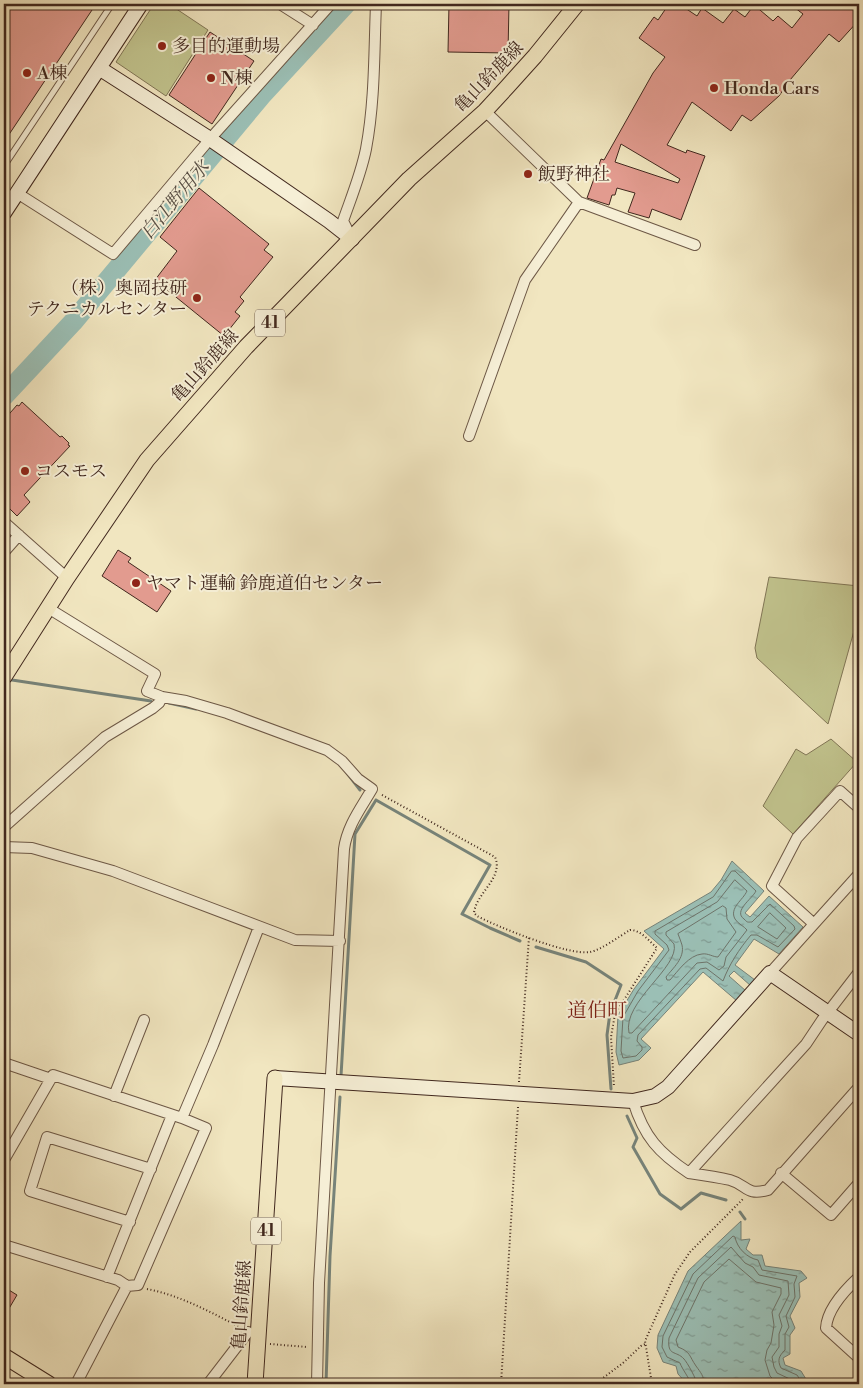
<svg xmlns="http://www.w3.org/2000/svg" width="863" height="1388" viewBox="0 0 863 1388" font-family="'Libre Bodoni','Noto Serif JP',serif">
  <defs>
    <pattern id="water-ripples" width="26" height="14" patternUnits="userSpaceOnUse" patternTransform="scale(1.25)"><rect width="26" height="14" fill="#9bbfb5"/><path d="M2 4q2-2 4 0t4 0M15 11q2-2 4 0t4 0" fill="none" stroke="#809b93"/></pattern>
  </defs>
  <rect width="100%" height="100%" fill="#f1e6c0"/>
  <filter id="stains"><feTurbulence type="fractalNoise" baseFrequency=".004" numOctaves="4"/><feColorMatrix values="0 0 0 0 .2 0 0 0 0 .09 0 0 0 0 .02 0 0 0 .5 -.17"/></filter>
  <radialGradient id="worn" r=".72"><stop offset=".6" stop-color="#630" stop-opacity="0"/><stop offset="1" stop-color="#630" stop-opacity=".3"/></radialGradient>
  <path fill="#c1c38d" stroke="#817656" d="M154 4H169L208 30 166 96 116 62Z
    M769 577 859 586V613L828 724 757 658 755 648Z
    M831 739 857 762 793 834 763 806 796 749 806 755Z"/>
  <path fill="url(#water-ripples)" stroke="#778379" d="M732 861 764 891 745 913 750 917 769 896 803 927 779 954 754 939 735 965 755 980 751 986 734 971 729 976 746 991 737 1001 703 972 641 1039 651 1048 639 1060 619 1065 616 1052 618 1015 634 989 664 949 644 931 711 892 721 880Z
    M741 1221V1240L750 1239 746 1249 753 1255H762L765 1266 801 1271 807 1278 799 1283 800 1297 790 1316 795 1328 790 1335V1354L783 1358 785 1365 801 1371 809 1384H687L678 1374 676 1366 663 1362 657 1348 658 1335 688 1271Z"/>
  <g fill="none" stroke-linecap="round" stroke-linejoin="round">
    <path stroke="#6e746a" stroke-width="1" d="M732 871H735L756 891C752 899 733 911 744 919 748 923 747 922 752 922L770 904 794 926 795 929 778 947 757 935H751C739 949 729 965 723 981L706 968 700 969 638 1035 637 1041 642 1047V1050L636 1056 623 1058 621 1051 623 1017 638 991 669 950 667 945 655 934V931L713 897Z
      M735 880 747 891C743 900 729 908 735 919 738 924 744 926 747 930L726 957 724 966 719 970 707 962 697 963 632 1033H629C622 1002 680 967 674 944L666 935V932L717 902Z
      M723 906 726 908 727 919 736 932 718 957C713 957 708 953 702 954 689 955 678 971 670 980H667L666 977C673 968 685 958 682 945 681 941 679 937 678 934Z
      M770 913 786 928 777 939 758 927Z
      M691 1384C690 1379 682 1369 680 1363L667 1357 662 1347 663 1336 693 1274 733 1236 735 1237C737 1248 747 1258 758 1260L762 1270 797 1276 794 1284 795 1297 786 1316 789 1327 785 1334V1350C779 1356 777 1360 781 1368L797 1375 803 1384
      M697 1384C697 1380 687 1362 684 1359 676 1350 667 1357 669 1338L698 1278 731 1247 745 1263 753 1267 759 1275 788 1281 789 1295 779 1315 782 1326 779 1334V1347L772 1357 774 1367 777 1373 792 1380 795 1384
      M704 1384C704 1376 701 1373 696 1366 689 1356 691 1352 678 1347L676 1340 704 1282 729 1259 756 1282 781 1288V1294L772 1312 774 1325 771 1343 767 1350 765 1360 770 1376 775 1381 783 1384"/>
    <path stroke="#778379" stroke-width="3" d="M12 680 151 701
      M169 703 196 709
      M347 773 360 790
      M376 800 490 865 462 914 490 928 520 941
      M536 947 586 962 621 985 610 1013 607 1035 611 1089
      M341 1076 355 834 376 800
      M627 1116 637 1138 633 1147 660 1194 681 1209 701 1193 726 1200
      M740 1212 745 1219
      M326 1384 330 1256 340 1097"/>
    <path stroke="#9bbfb5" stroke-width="20" d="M4 396 73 322 261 96 346 4"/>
  </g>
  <path fill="#e29b8f" stroke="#41281e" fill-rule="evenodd" d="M4 4H96L4 142Z
    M449 4H509L508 53 448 52Z
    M669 4H679L697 16 702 8 723 23 734 9 745 17 754 5 773 21 778 16 792 28 803 14 790 4H859V20L839 42 829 34 790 80 779 96 751 121 742 115 731 131 692 102 667 145 686 153 687 150 705 156 681 220 652 209 649 218 628 212 635 193 617 188 615 195H612L609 205 587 198 601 159 604 160 653 73 665 57 639 38 654 17 658 20ZM621 144 680 179 678 183 615 162Z
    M210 32 254 61 212 124 169 95Z
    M199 188 269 244 264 250 273 257 240 297 244 301 235 312 240 316 224 336 155 280 177 251 160 237Z
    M22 402 60 437 62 436 69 443 68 445 70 446 24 495 30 502 17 516 4 503V420L17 405 19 406Z
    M118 550 131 558 128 562 171 591 157 612 102 576Z
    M4 1287 17 1295 4 1317Z"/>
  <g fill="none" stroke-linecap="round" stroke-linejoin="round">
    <g stroke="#6d5846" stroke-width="7">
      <path id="lane" d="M4 166 112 4"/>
    </g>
    <g stroke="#6d5846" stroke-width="12">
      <path id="street" d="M280 4 313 25
        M485 111 579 202 695 245
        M17 193 113 254 210 139 331 4
        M350 235 343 221C351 198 361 174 366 149 375 101 374 52 376 4
        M469 436 525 280 579 202
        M4 522 67 578
        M4 552 19 535
        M48 608 155 674 147 691 162 697 186 701 227 713 327 750 342 761 358 779 372 789C361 808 347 826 344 849L319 1283 317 1384
        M4 827 105 737 153 708 159 703 162 697
        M4 847 32 848 113 871 295 940 340 941
        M814 924 859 874
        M770 973 814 924 772 886 797 838 840 791 859 808
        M4 1063 51 1079
        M114 1096 144 1020
        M633 1101C644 1137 659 1153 689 1173L806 1044 822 1020 859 972
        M182 1118 213 1045 259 927
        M4 1160 53 1075 182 1118 206 1128 138 1285 127 1286 118 1280 4 1245
        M689 1173C703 1175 717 1177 730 1180 748 1185 745 1196 768 1190L859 1087
        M781 1173 831 1215 859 1183
        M130 1222 30 1191 47 1137 151 1169
        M107 1277 172 1115
        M859 1277C846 1289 827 1309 826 1328L859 1358
        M76 1384 127 1286
        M208 1384 248 1332"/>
    </g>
    <g stroke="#41281e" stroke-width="16">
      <path id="secondary" d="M99 68 210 139 329 221 352 239
        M4 213 141 4
        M275 1078 633 1101 655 1096 668 1087 770 973 859 1034"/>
    </g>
    <g stroke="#41281e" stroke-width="17">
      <path id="primary" d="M4 677 67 578 147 460 246 347 409 179 485 111 508 86 535 56 577 4
        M4 1356 49 1384
        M255 1384 275 1078"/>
    </g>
    <path stroke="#41281e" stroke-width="2" stroke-dasharray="1 2.5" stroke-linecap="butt" d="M382 795 495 857C504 878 476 893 474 913L477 916C498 927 569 956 590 952 601 950 620 936 630 930 641 930 649 941 657 948L615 1014 611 1037 614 1087
      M519 1082 529 937
      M147 1289C179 1295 211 1312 239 1327
      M270 1344 307 1347
      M501 1384 518 1107
      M595 1384 623 1363 641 1346 645 1344
      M652 1384 645 1341 675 1274 690 1252 744 1198"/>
    <use href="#lane" stroke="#f6efd6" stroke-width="5"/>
    <use href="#street" stroke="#f6efd6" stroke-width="10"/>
    <use href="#secondary" stroke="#f6efd6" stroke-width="14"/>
    <use href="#primary" stroke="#f1e6c0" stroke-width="15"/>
  </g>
  <g fill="#8f2418" stroke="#f6efd6" stroke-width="2">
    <circle cx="162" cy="46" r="5"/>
    <circle cx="27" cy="73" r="5"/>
    <circle cx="211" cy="78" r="5"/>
    <circle cx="714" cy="88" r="5"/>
    <circle cx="528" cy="174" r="5"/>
    <circle cx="197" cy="298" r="5"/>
    <circle cx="25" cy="471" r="5"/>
    <circle cx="136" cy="583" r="5"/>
  </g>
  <g text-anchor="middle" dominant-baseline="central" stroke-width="4" stroke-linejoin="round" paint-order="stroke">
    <g fill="#f6efd6" stroke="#776455" stroke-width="1">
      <rect x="255" y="309.5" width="30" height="27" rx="4"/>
      <rect x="251" y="1217.5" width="30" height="27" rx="4"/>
    </g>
    <g font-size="16" font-weight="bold" fill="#41281e">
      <text x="270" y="323">41</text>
      <text x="266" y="1231">41</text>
    </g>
    <g font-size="18" fill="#41281e" stroke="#f6efd6" text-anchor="start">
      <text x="172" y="46">多目的運動場</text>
      <text x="37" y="73">A棟</text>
      <text x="221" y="78">N棟</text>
      <text x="724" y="88">Honda Cars</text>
      <text x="538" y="174">飯野神社</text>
      <text x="187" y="288" text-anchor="end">（株）奥岡技研<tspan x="187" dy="21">テクニカルセンター</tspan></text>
      <text x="35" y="471">コスモス</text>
      <text x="146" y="583">ヤマト運輸 鈴鹿道伯センター</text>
    </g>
    <g font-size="18" fill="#41281e" stroke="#f6efd6">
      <text transform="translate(489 77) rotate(-46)">亀山鈴鹿線</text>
      <text transform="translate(205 366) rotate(-48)">亀山鈴鹿線</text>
      <text transform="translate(242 1305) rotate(-86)">亀山鈴鹿線</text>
    </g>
    <g font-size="19" font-style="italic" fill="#584e44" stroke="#f6efd6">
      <text transform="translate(175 200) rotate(-50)">白江野用水</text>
    </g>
    <g font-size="20" fill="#7a1f14" stroke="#f6efd6">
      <text x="597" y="1011">道伯町</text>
    </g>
  </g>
  <rect width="863" height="1388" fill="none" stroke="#f1e6c0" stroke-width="20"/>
  <rect x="5" y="5" width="853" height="1378" fill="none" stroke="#41281e" stroke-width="2.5"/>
  <rect x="10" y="10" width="843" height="1368" fill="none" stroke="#41281e"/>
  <rect width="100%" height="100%" filter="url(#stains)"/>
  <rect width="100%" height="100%" fill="url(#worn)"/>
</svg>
